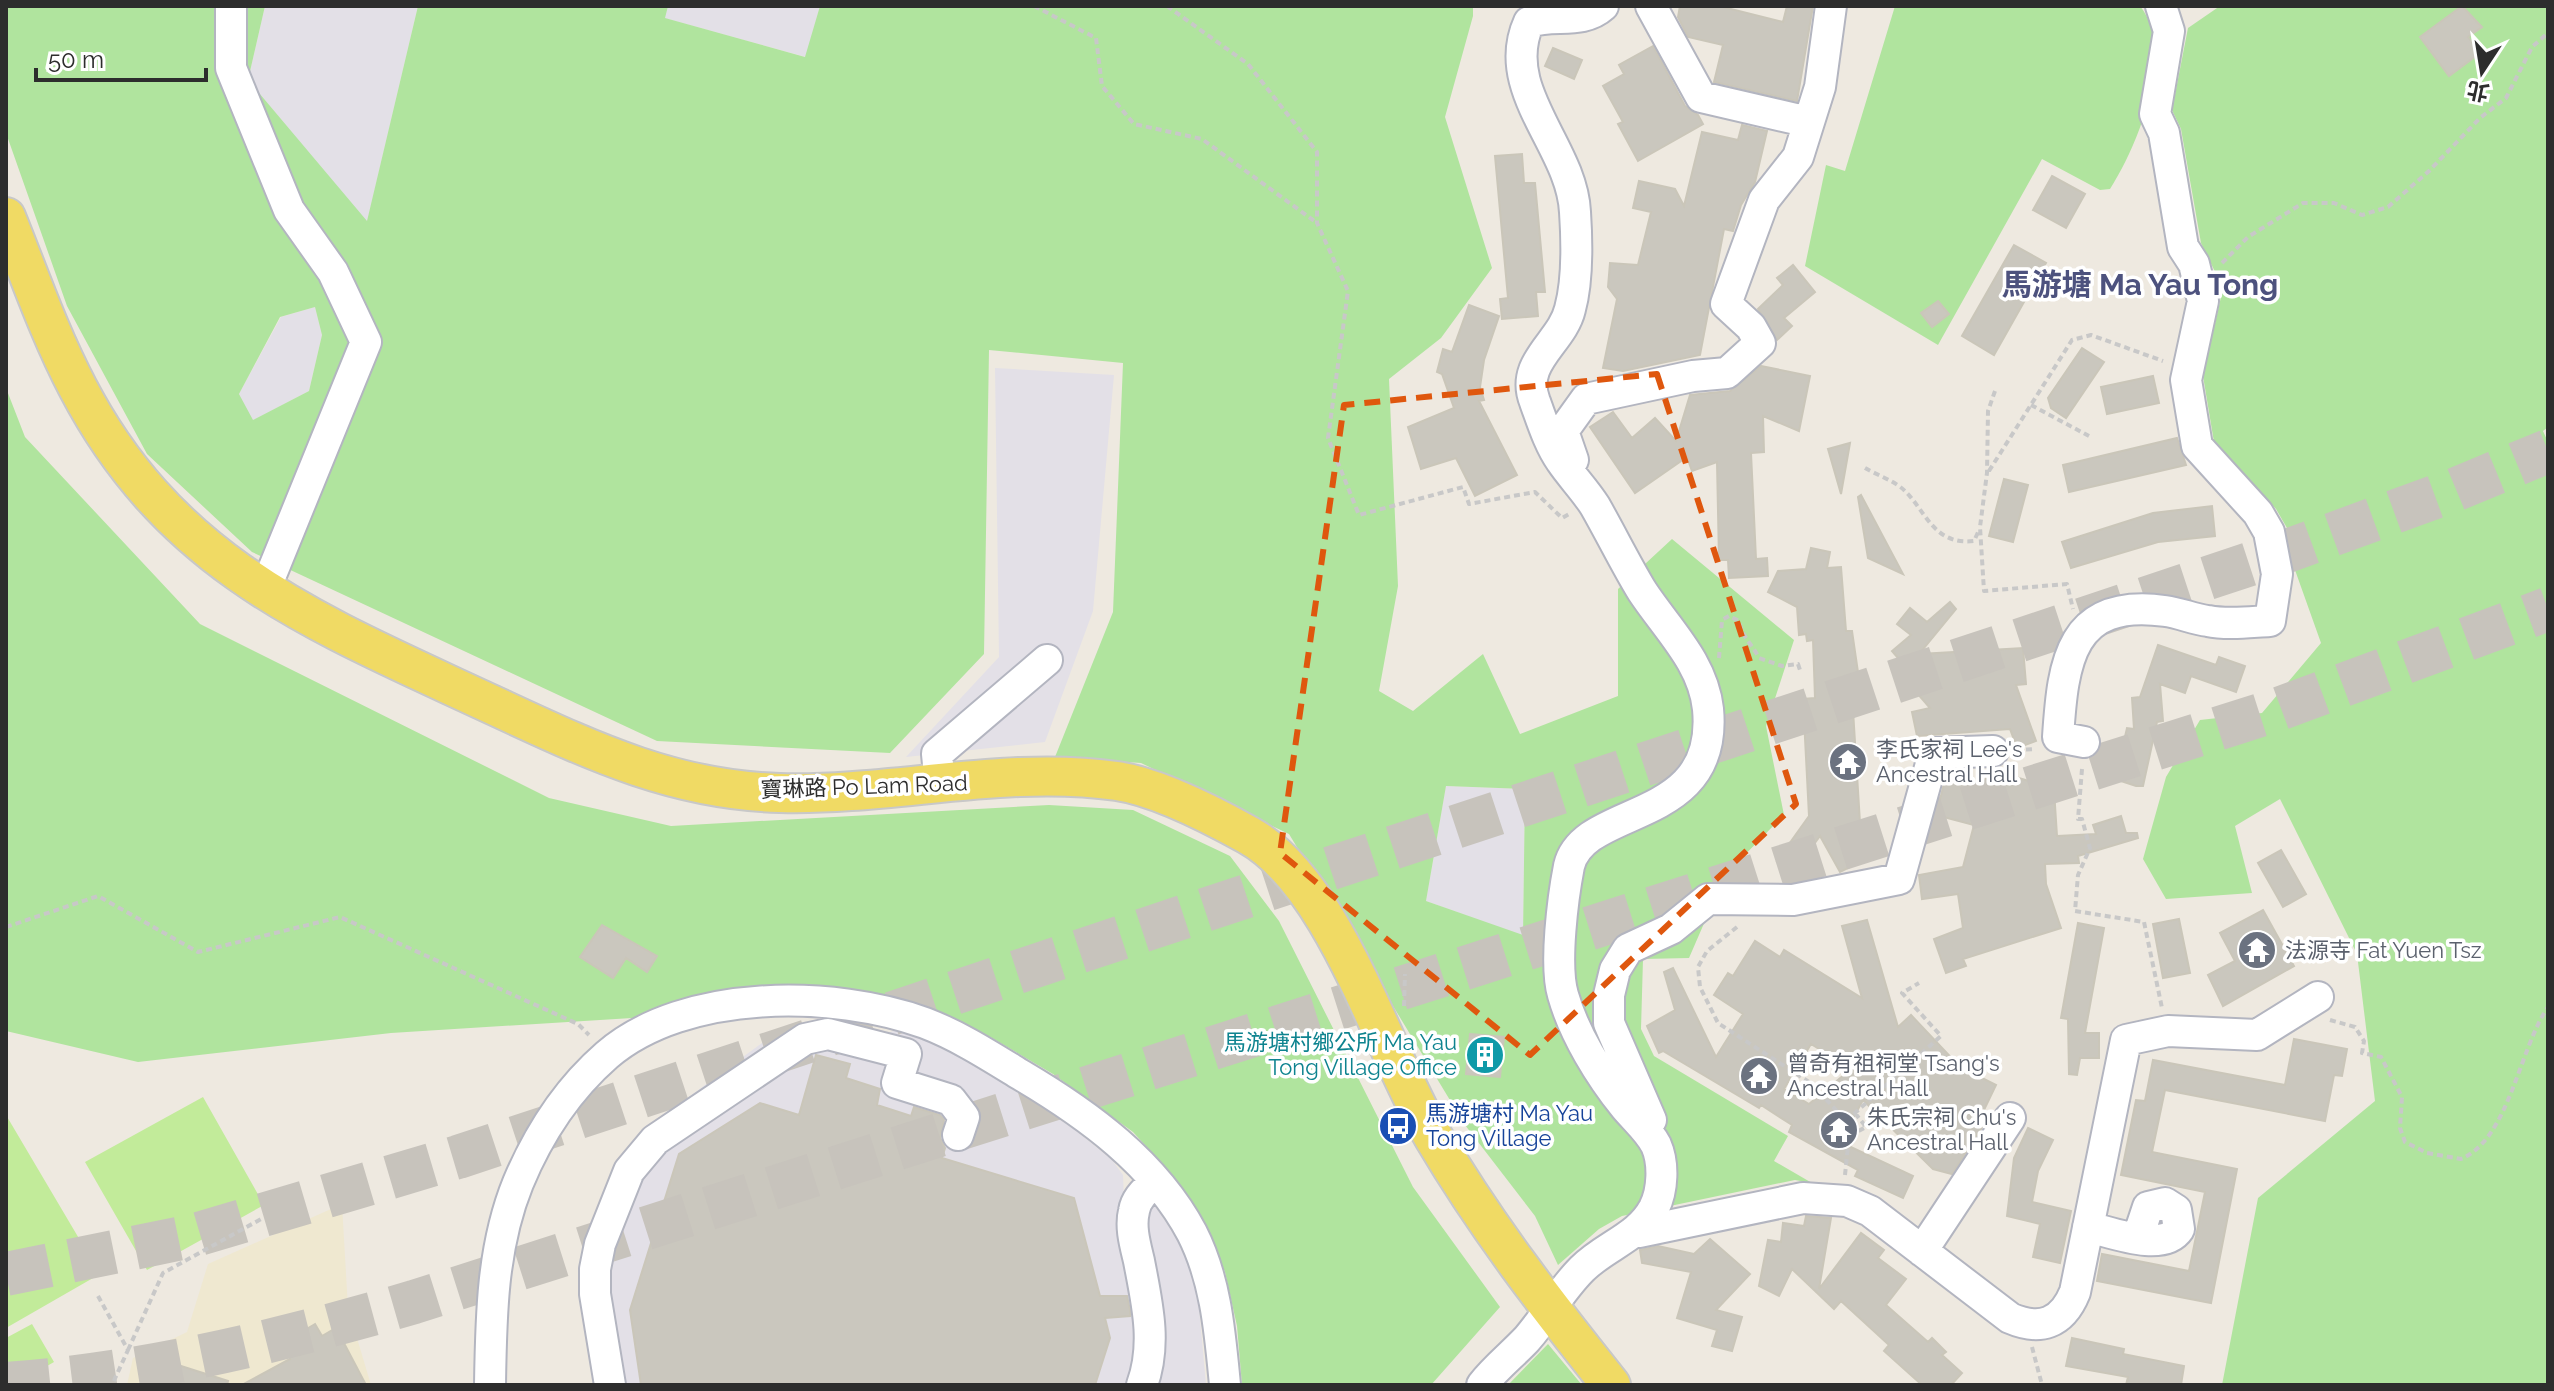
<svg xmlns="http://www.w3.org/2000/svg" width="2554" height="1391" viewBox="0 0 2554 1391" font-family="Raleway,'Noto Sans TC',sans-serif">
  <rect width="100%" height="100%" fill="#eee9e0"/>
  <path fill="#e3e0e7" d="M265 6H418L367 222 248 80Z
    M668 6H820L806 57 664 18Z
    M315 307 322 335 309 391 252 421 239 394 281 317Z
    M995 368 1114 375 1093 611 1045 742 906 757 999 657Z
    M1446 786 1525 789 1523 936 1426 901Z
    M847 1014 853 1024 883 1034 897 1030 920 1037 972 1063 1074 1129 1112 1160 1123 1175 1124 1202 1143 1213 1154 1205 1180 1242 1197 1285 1206 1385H596L615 1171 629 1148 648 1127 781 1029Z"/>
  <path fill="#efe8d0" d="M342 1204 348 1308 371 1385H127L133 1358 187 1332 208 1264Z"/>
  <path fill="#b0e49e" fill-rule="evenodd" d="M6 6H265L248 80 367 221 418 6H668L665 18 805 57 820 6H1473V16L1445 117 1492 268 1441 338 1389 379 1398 586 1379 691 1413 711 1483 654 1520 734 1618 696V589L1672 539 1794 640 1766 726 1784 815 1725 875 1689 958 1643 959 1641 1029 1654 1056 1788 1136 1774 1161 1812 1183 1795 1180 1622 1216 1599 1229 1558 1265 1535 1216 1465 1125 1289 834 1141 763 1055 757 1113 612 1123 363 989 350 984 654 890 753 657 741 252 552 147 454 67 306 6 133ZM315 307 322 335 309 391 253 420 239 394 280 317ZM1446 786 1525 789 1523 935 1426 901Z
    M1895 6H2140C2176 51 2138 146 2110 189L2100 190 2042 159 1938 345 1805 266 1826 165 1845 171Z
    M2220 6H2548V427L2543 431 2548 442V1385H2222L2258 1198 2375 1101 2357 954 2280 799 2235 826 2252 893 2166 899 2143 859 2166 777 2200 720 2262 713 2321 643 2295 570 2287 528 2276 509 2214 442 2203 376 2221 297 2219 280 2201 243 2181 129 2172 110 2188 28Z
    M6 388 25 437 200 624 549 798 671 826 1049 805 1133 810 1230 856 1279 921 1413 1187 1500 1307 1431 1385H1242L1237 1326 1225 1272 1203 1220 1168 1170 1133 1132 1053 1074 992 1038 938 1012 885 995 781 986 664 1016 391 1033 138 1062 6 1031Z
    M1548 1344 1582 1385H1508Z"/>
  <path fill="#c2eb9a" d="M203 1097 264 1205 147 1270 85 1162Z
    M6 1115 100 1274 6 1328Z
    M32 1324 54 1362 14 1385H6V1338Z"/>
  <path fill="#cac7be" stroke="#cac6b9" stroke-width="2" fill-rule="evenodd" d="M1680 6H1719L1783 22 1787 6H1813L1797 101 1714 82 1723 45 1688 37 1678 17Z
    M2462 6 2482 27 2468 37 2480 53 2449 76 2420 37Z
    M1653 46 1685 106 1698 115 1703 124 1638 161 1618 124 1623 122 1603 86 1624 74 1619 65Z
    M1553 48 1582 60 1574 79 1545 66Z
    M1742 125 1767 131 1755 182 1741 205 1733 231 1724 229 1700 355 1623 371 1603 368 1617 299 1608 287 1610 263 1638 265 1651 212 1633 208 1639 181 1675 189 1684 206 1702 132 1738 140Z
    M1522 154 1524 183H1535L1545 292H1536L1538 316 1502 319 1500 299 1508 298 1495 156Z
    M2052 176 2085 194 2066 228 2033 210Z
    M2014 245 2046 263 1994 355 1962 336Z
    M1793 265 1815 292 1784 318 1792 326 1777 340 1758 309 1783 285 1777 278Z
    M1938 301 1949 314 1932 327 1921 313Z
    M1469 305 1499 316 1484 360 1480 387 1484 400 1479 401 1517 475 1475 496 1456 458 1421 469 1408 427 1454 408 1442 374 1437 372 1443 349 1452 352Z
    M2082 348 2104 362 2066 418 2051 408 2048 398Z
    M1761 366 1810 376 1799 431 1763 416 1764 452 1751 453 1756 559 1767 558 1768 576 1729 578 1728 560H1719L1717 462 1692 471 1687 457 1635 493 1590 427 1613 412 1632 438 1655 418 1676 441 1690 395 1730 391Z
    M2153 376 2159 403 2107 414 2101 387Z
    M2177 438 2186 465 2069 492 2063 465Z
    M1850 443 1841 494 1828 449Z
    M2004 479 2028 485 2013 542 1989 536Z
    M1861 495 1903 574 1868 558 1858 497Z
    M2212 506 2215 536 2158 542 2071 568 2062 542 2153 513Z
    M1811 548 1830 552 1827 568 1841 567 1846 631H1852L1859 679 1860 710H1853L1861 839 1850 840 1862 861 1840 872 1820 836 1793 873 1777 861 1809 816 1803 699 1815 698 1813 640 1807 641 1806 634 1799 635 1797 607 1768 592 1778 571 1806 569Z
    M1950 602 1956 609 1919 654 2023 648 2026 684 2016 685 2036 741 2017 748 2010 729 1917 736 1912 712 1930 708 1904 678 1910 672 1892 651 1911 635 1897 624 1910 608 1927 622Z
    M2158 645 2216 665 2219 657 2245 666 2236 692 2191 676 2185 693 2160 684 2163 721 2157 722 2143 786H2136L2115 779 2127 728 2134 729 2132 698 2140 697Z
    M2053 774 2057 836 2096 834 2093 825 2121 816 2126 833H2137L2138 838 2078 856 2079 863 2045 864 2046 884 2061 928 1963 959 1966 966 1946 973 1934 939 1963 928 1958 894 1922 899 1919 875 1963 867 1974 825 1936 815 1945 780 1984 785 1986 777 2012 776 2029 781 2027 775Z
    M2281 850 2306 894 2283 907 2258 863Z
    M2263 910 2294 966 2223 1006 2208 975 2235 961 2220 933Z
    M2179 919 2190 973 2163 978 2153 924Z
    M1867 920 1898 1027 1911 1015 1960 1067 1996 1085 1983 1112 1990 1115 1952 1174 1933 1169 1863 1100 1840 1142 1913 1176 1903 1198 1855 1176 1858 1170 1789 1132 1792 1125 1761 1105 1759 1108 1663 1051 1659 1053 1647 1026 1675 1010 1664 972 1673 968 1716 1057 1743 1014 1714 995 1728 973 1733 976 1755 941 1780 957 1784 950 1862 998 1842 926ZM1811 1044 1851 1069 1809 1104 1784 1089Z
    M2078 923 2104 928 2085 1033H2099V1058H2080L2077 1075 2069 1074 2068 1019 2061 1018Z
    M602 925 657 956 647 972 626 958 613 978 580 957Z
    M1470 1034 1504 1037 1500 1077 1466 1074Z
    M2294 1039 2347 1049 2342 1076 2334 1075 2325 1121 2165 1090 2152 1152 2237 1169 2211 1303 2097 1281 2102 1254 2189 1271 2205 1192 2121 1175 2136 1100 2145 1101 2153 1060 2285 1085Z
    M816 1055 850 1064 846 1078 880 1089 877 1105 911 1116 914 1107 940 1115 944 1120 940 1138 945 1148 942 1158 1074 1198 1100 1296H1127L1130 1310V1316L1105 1318 1110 1338 1095 1385H641L630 1310 679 1154 760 1103 799 1115Z
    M2028 1128 2053 1140 2038 1171 2032 1202 2071 1211 2060 1263 2033 1257 2040 1224 2007 1216 2014 1158Z
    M1806 1216 1831 1218 1819 1289 1861 1233 1884 1250 1878 1258 1906 1279 1886 1305 1928 1342 1932 1338 1946 1352 1942 1355 1962 1373 1951 1385H1922L1884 1351 1889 1345 1841 1301 1834 1309 1792 1269 1779 1296 1759 1286 1768 1240 1781 1242 1783 1223 1804 1226Z
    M1710 1239 1750 1274 1716 1310 1742 1317 1732 1351 1712 1346 1717 1330 1677 1318 1691 1272 1642 1263 1640 1250 1658 1246 1694 1254Z
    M315 1324 322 1336 336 1328 366 1385H242L290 1359 281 1344Z
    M2072 1338 2124 1349 2123 1354 2184 1366 2181 1385H2126L2128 1377 2066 1366Z
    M181 1366 228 1381 227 1385H148Z"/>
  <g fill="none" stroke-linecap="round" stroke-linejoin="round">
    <path stroke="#c7c3bc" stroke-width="44" stroke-dasharray="44 22" stroke-linecap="butt" d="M6 1274 192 1236 458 1157 2268 558 2454 490 2548 451
      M6 1384C145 1374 280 1341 414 1302L2273 711 2548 609"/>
    <g stroke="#b3b5c0" stroke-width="34">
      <path id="minor" d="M231 6V68L289 210 333 272 366 342 264 592
        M1651 6 1701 97 1809 122
        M1573 460 1563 431 1586 399 1693 376 1727 373 1760 343 1751 327 1726 304 1764 200 1798 157 1820 87 1831 6
        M2084 742 2058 737C2063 661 2070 598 2165 611 2180 613 2193 619 2208 621 2227 625 2250 622 2270 621L2277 574 2269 532 2258 513 2197 446 2186 380 2203 301 2194 264 2183 247 2164 133 2155 114 2169 31 2161 6
        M940 784 937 754 1047 660
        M1651 1120 1609 1023V995L1615 970 1628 949 1671 929 1708 899 1793 900 1899 879 1934 753 1993 751
        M2088 1227C2111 1232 2163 1253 2179 1229L2176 1210 2165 1203 2148 1207 2138 1237
        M1639 1232 1803 1198 1847 1201 1870 1211 2010 1318C2040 1331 2062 1324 2075 1292L2126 1040 2168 1031 2257 1035 2318 997
        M1922 1251 2010 1118
        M490 1385C491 1316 492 1247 518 1183 538 1135 568 1089 607 1055 685 988 834 990 925 1023 959 1036 990 1056 1021 1075 1087 1114 1155 1163 1192 1233 1216 1280 1220 1333 1225 1385
        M610 1385 595 1294V1269L600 1244 629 1171 655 1140 805 1039 828 1034 906 1054 897 1083 951 1100 964 1117 958 1135
        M1142 1385C1157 1344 1147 1303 1139 1261 1135 1244 1130 1227 1134 1211 1136 1198 1146 1189 1156 1182
        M1482 1385C1495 1368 1512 1355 1527 1339 1546 1317 1561 1290 1582 1269 1606 1245 1638 1238 1654 1208 1663 1190 1664 1163 1656 1145 1649 1131 1635 1119 1625 1107 1600 1076 1574 1034 1563 995 1554 965 1563 897 1569 866 1584 803 1719 827 1708 709 1703 662 1667 629 1642 591 1625 563 1611 534 1595 506 1585 490 1571 476 1561 461 1549 444 1542 421 1535 402 1519 362 1562 343 1570 309 1578 280 1577 242 1575 212 1572 146 1498 90 1529 22 1554 13 1582 25 1603 6"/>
    </g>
    <g stroke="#c8c8c8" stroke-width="42">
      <path id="major" d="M6 217C29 274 49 333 78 388 170 564 312 621 482 700 582 746 668 790 780 793 892 796 1006 765 1117 781 1158 787 1212 815 1248 835 1336 884 1382 1051 1434 1138 1486 1226 1547 1305 1611 1385"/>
    </g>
    <path stroke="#c8c8c8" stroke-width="4" stroke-dasharray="6 4" stroke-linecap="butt" d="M1034 6 1096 38 1102 86 1134 124 1202 139 1317 223
      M1167 6 1248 64 1317 152V223L1348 291 1328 438 1359 515 1463 487 1469 504 1535 492 1562 518 1571 513
      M2222 263 2248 237 2303 203H2334L2362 215 2388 207 2429 171 2480 118 2506 98 2532 47 2548 33
      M1995 391 1988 411 1987 473 1980 527 1984 591 2067 584 2073 609
      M2031 405 2089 436
      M1865 468C1877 475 1895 481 1905 491 1925 510 1934 546 1974 541L1979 530
      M1989 471 2072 340 2091 335 2163 361
      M1719 658 1722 620 1729 616 1739 621C1742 637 1752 644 1759 658L1782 666 1798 664 1800 670
      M2016 750 2035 749
      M2082 769 2078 819H2082L2090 848 2078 875 2075 911 2144 922 2162 1008
      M6 927 98 896 198 952 340 917 578 1024 589 1035
      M1737 927 1707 951 1698 967 1700 987 1718 1023 1812 1084 1846 1121 1941 1036 1902 993 1919 983
      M1404 1006 1405 974
      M2330 1020 2355 1027 2364 1041 2362 1053 2381 1057 2402 1097 2400 1128 2405 1142 2427 1153 2461 1159C2509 1139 2519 1049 2548 1007
      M1845 1175 1849 1136 1866 1127 1855 1113
      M98 1296 128 1350 112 1385
      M2032 1347 2042 1385
      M128 1350 163 1273 263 1218"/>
    <use href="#minor" stroke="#fff" stroke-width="30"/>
    <use href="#major" stroke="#f0da64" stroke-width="38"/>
  </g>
  <path fill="none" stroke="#df570e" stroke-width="6" stroke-dasharray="16 10" stroke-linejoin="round" d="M1657 374 1796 804 1530 1055 1280 853 1344 405Z"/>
  <defs>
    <g id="temple-disc" transform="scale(2)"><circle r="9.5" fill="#6b7280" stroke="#fff"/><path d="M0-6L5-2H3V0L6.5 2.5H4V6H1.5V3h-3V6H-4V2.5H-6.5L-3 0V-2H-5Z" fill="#fff"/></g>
    <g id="building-disc" transform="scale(2)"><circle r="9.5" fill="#0f9aa8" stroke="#fff"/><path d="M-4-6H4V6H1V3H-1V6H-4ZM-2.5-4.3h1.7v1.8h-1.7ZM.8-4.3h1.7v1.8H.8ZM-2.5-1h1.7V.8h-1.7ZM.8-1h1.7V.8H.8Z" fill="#fff"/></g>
    <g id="bus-disc" transform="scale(2)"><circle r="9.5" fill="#1a4fb4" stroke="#fff"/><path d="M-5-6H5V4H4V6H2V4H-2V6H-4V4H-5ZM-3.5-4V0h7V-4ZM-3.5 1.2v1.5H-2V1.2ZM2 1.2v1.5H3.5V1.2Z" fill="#fff"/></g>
  </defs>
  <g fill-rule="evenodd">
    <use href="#temple-disc" x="1848" y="762"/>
    <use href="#temple-disc" x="2257" y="950"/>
    <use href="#building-disc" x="1485" y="1055"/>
    <use href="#temple-disc" x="1759" y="1076"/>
    <use href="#bus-disc" x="1398" y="1126"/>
    <use href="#temple-disc" x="1839" y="1130"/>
  </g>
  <g text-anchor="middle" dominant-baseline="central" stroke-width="7" stroke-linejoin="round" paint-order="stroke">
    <g font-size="22" fill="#5b616d" stroke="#fff" text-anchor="start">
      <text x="1876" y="749">李氏家祠 Lee's<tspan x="1876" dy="25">Ancestral Hall</tspan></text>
      <text x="2285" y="950">法源寺 Fat Yuen Tsz</text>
      <text x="1787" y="1063">曾奇有祖祠堂 Tsang's<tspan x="1787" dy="25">Ancestral Hall</tspan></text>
      <text x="1867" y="1117">朱氏宗祠 Chu's<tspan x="1867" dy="25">Ancestral Hall</tspan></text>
    </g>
    <g font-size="22" fill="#2d2d2d" stroke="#fff">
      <text transform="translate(864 786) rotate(-2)">寶琳路 Po Lam Road</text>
    </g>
    <g font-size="22" fill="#0d838f" stroke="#fff" text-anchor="end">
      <text x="1457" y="1042">馬游塘村鄉公所 Ma Yau<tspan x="1457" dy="25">Tong Village Office</tspan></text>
    </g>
    <g font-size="22" fill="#164399" stroke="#fff" text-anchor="start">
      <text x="1426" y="1113">馬游塘村 Ma Yau<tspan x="1426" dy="25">Tong Village</tspan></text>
    </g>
    <g font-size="30" font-weight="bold" fill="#4d527e" stroke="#fff">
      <text x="2140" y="284">馬游塘 Ma Yau Tong</text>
    </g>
  </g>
  <rect width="2554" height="1391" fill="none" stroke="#2d2d2d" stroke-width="16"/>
  <g transform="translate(2482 72) rotate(192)" stroke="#ffffff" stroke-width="6" paint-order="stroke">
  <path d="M0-6L14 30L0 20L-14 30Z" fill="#2d2d2d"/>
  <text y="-12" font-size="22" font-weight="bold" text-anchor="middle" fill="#2d2d2d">北</text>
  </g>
  <path d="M36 68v12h170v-12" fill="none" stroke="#2d2d2d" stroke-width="4"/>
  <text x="48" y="68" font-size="24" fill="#2d2d2d" stroke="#ffffff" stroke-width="6" paint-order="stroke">50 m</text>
</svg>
